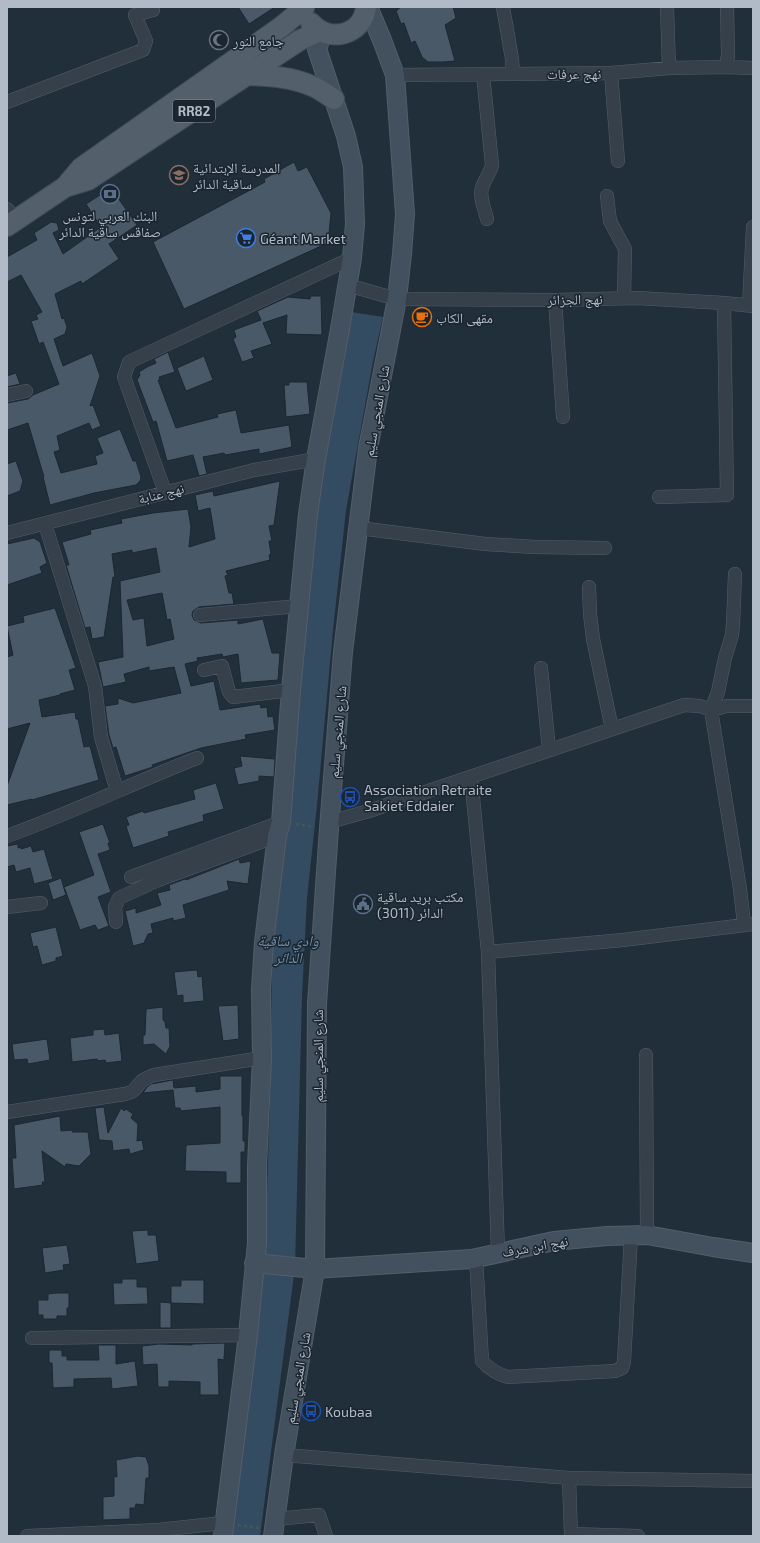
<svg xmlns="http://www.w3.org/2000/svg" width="760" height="1543" viewBox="0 0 760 1543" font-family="'Exo 2','Noto Naskh Arabic',sans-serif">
  <rect width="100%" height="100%" fill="#212f3b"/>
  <path fill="#344c62" d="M351 312 383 317 373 361 346 510 333 630 317 805 307 898 302 996 295 1267 260 1536H230L266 1224 271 1069 272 951 283 850 315 507Z"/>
  <path fill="#4a5967" stroke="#1c2731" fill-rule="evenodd" d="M238 7H275L249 24Z
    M401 7H453L456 18 445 25 455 61 443 62H428L422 57 415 41 411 43 404 23 401 24 396 11Z
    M294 162 298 171 307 167 331 213 329 234 332 241 184 309 153 242 265 182 264 179Z
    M111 188 137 225 109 244 119 259 82 284 81 281 55 294 62 319 64 318 67 327 65 334 54 339 63 366 92 353 100 376 90 406 93 405 101 426 92 430 89 423 57 436 60 450 54 452 61 473 97 464 95 456 103 453 97 438 120 429 133 461H136L141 477 140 481 136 485 94 493 50 505 43 477H44L28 423 7 430V403L28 399 33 395 59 384 43 342 39 344 31 321 38 319 36 315 42 312 21 275 7 282V257L37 240 34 233 51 222 57 223 59 230 53 233 63 254 101 227 86 204Z
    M311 296H321L322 335 286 334 287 315 263 323 272 344 251 351 254 358 242 362 233 339 236 337 234 330 261 320 257 311 288 297 310 299Z
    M168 352 175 372 159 377 160 380H158L176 428 218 417 217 414 236 410 241 433 289 425 292 447 259 454V449L225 455 224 453 203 457 207 474 199 476 193 455 167 461 156 421 153 422 137 380 140 375 139 372 147 367 156 363 154 359Z
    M204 356 213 380 186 391 177 368Z
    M16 373 20 384 7 387V376Z
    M289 382H307L310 414 286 417 284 385H289Z
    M16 461 23 481 20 491 7 496V464Z
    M280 481 274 525 269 526 272 541H269L271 554 269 555 270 560 226 571 228 575 225 576 229 593H232L234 604 199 607 193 611 192 615 194 620 201 623 238 620V624L263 619 272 653H280L278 680 241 683 238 654 223 657 222 654 197 658 198 661 185 664 191 686 214 681 220 710 260 704 261 708 267 707 268 717 273 716 275 730 245 735 246 739 201 748 152 765 153 767 125 776 116 747 113 748 109 735 105 706 118 704V698L133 703 181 693 174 667 149 671V667L124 674 126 682 103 687 98 662 123 657 120 581 160 572 156 548 132 553V550L112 554 115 577H113L104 637 92 639 90 627 85 628 66 565H69L62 542 91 534 90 530 122 523 121 519 153 513 188 509 191 527 189 547 215 539 210 508 198 511 195 495 213 491 214 496ZM162 593 167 620 170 619 174 639 147 646 144 618 133 620 127 600Z
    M34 538 40 542 47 563 40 567 42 573 7 585V544Z
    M55 608 76 668 69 670 75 690 60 694V695L39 700 42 717 75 712 76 719H78L84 747 90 746 99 780 32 800V799L7 805V786L30 723 7 729V657L13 655 7 626 24 622 23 616Z
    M240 756 275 759 274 777 259 776V781L238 785 234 768 242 766Z
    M216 783 224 809 203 815 204 821 168 832 169 836 133 848 126 826 129 825 126 817 143 811 144 813 195 799 193 790Z
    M103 824 110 843H108L110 850 98 854 111 892 98 897 109 926 98 930 95 925 80 930 64 887 94 875 79 832Z
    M18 844V848L21 847V849L31 846 33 852 44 849 53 879 34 884 30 868 16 872 14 865 7 867V846Z
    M239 859 240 863 251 861 248 884 227 881 229 890 183 905 186 918 173 921V918L151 924 153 933 148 934 144 943 133 946 125 911 136 908V913L161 905 157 893 170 890 169 885 185 879 186 880Z
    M61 878 66 895 53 900 48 883Z
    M56 927 63 956 56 958V961L42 965 37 946 33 947 30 933Z
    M197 970 198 977 202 976 204 1001 183 1003V995L177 996 174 972Z
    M238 1005 239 1039 223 1041 218 1006Z
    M163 1007V1020L165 1022 166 1028H169L170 1046 166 1054 154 1044 143 1045V1035H145L146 1009Z
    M104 1029 105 1035 119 1033 122 1061 106 1063 105 1060 98 1061 97 1059 72 1062 70 1038 93 1035V1030Z
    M47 1039 50 1060 28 1064 27 1059 14 1060 12 1044Z
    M220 1076H242V1116H243V1141H245V1152H241V1183H226V1172L185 1171 186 1145 220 1143V1107L181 1111 180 1108H175L173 1090 143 1093 147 1087 151 1084 173 1080 174 1088 196 1086V1092L220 1089Z
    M104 1107 108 1133 121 1108 124 1111 126 1109 133 1114 131 1118 138 1124 137 1141 142 1140 144 1150 130 1154 129 1149 113 1151 112 1141 99 1140 95 1108Z
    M60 1116 61 1131 73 1130 72 1132H88L91 1154 79 1166 66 1164 65 1167 42 1151 45 1182H42L43 1185 14 1189 12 1158H16L14 1125Z
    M148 1230V1235H156L159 1261 136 1264 132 1231Z
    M67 1245 70 1264 63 1265 64 1270 45 1273 42 1248Z
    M122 1279H137V1287H147L148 1304 114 1305 113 1283H122Z
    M181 1280H204V1304L171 1303V1328H160V1302L171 1303V1286H181Z
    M56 1293H69V1308H67V1316H57V1319H43V1315H38V1300H48V1294Z
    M225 1343 224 1360 218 1359 219 1395H200V1382L169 1381V1387H158L157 1364 143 1365 142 1346 159 1344 192 1345V1344Z
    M98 1345H116V1364L135 1361 138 1386 112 1389 111 1378 74 1379V1387L53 1388 52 1363H49V1350H62V1356H67V1360H99Z
    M138 1456 146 1457 149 1466V1478H146L144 1505 136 1504 135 1508H130V1519L103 1520V1497L114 1496V1476L117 1477 116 1460Z"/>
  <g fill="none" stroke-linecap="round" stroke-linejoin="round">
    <g stroke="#535e68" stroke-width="14">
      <path id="street" d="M503 7 512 59 513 73
        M667 7 669 68
        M726 67 728 55 727 7
        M611 73 618 161
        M483 74 492 165C490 174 484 180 482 188 479 197 485 210 487 219
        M395 75 611 73 669 68 726 67 753 68
        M7 102 143 50 146 41 135 15 153 10
        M607 196 610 221 625 249 624 298
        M7 209 15 221
        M347 285 397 299 555 300 637 298 724 303 753 306
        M555 300 563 417
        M749 305 753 227
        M7 395 26 391
        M165 492 124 377 129 362 352 258
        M659 497 727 495 724 303
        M45 524 95 686 101 737 117 791
        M359 528 485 544 535 547 605 548
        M7 533 254 470 316 459
        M735 574 733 624 732 635 725 658 718 692 711 710 740 889 744 924
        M589 587 590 614 593 639 612 729
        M200 615 299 606
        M541 668 549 750
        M204 670 222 666 229 692 233 697 291 690
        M471 777 488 952 498 1252
        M329 822 369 811 684 705 700 706 711 710 727 706H753
        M7 836C72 813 133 783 197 758
        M131 877 281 822
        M7 907 41 903
        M116 922 115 907 119 898 156 881 277 836
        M488 952 623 940 753 924
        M646 1055 647 1235
        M7 1112 125 1094C134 1092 135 1089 140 1083 144 1078 149 1077 154 1075L262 1058
        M476 1258 482 1361C489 1369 497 1374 508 1377L615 1371 622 1368 624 1362 631 1236
        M32 1338 248 1335
        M284 1455 569 1478 753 1481
        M569 1478 571 1536
        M275 1519 319 1515 326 1536
        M571 1534 638 1536
        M27 1536 158 1530 223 1523"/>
    </g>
    <g stroke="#535e68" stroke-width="20">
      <path id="secondary" d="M254 1263 315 1269 472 1259 554 1241 607 1236 647 1235 713 1247 753 1253
        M223 1536 248 1335 257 1243V1166L262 1058 261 989 264 942 277 836 281 822 291 690 308 514 316 459 340 329 352 258 355 224 353 167 346 136 317 49 323 33
        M273 1536 284 1455 315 1269 317 1004 329 828 343 652 368 448 397 299 402 254 405 214 395 75 382 40 368 7"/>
    </g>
    <g stroke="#414c57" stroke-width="22">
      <path id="primary" d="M311 23C329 44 363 35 366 7
        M248 75C270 76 292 77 312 86 320 89 327 95 334 99
        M65 187 88 180 300 40 320 31
        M7 226 65 187 81 168 281 27 304 8"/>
    </g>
    <path stroke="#415858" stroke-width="2.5" stroke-dasharray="3 3" stroke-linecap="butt" d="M296 824 314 827
      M238 1525 259 1528"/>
    <use href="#street" stroke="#35404b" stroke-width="13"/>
    <use href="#secondary" stroke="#43505e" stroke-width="18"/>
    <use href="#primary" stroke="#535f6b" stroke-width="20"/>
  </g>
  <defs>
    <g id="mosque-ring" transform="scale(1)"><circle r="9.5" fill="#1a252f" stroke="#6b7280" stroke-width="1.5"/><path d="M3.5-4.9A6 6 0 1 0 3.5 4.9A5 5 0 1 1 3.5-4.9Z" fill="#6b7280"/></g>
    <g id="school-ring" transform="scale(1)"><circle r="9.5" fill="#1a252f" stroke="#8d6e63" stroke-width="1.5"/><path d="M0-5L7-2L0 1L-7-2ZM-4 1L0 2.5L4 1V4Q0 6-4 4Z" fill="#8d6e63"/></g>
    <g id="bank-ring" transform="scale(1)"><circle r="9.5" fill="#1a252f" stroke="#5c6f8a" stroke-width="1.5"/><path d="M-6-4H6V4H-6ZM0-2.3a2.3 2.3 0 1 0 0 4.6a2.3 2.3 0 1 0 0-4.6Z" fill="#5c6f8a"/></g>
    <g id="supermarket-ring" transform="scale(1)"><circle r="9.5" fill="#1a252f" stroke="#3f7fe0" stroke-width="1.5"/><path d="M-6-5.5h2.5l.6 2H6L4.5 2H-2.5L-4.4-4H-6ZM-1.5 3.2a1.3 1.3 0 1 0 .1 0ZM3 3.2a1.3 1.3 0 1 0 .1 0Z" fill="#3f7fe0"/></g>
    <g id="cafe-ring" transform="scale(1)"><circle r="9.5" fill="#1a252f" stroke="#e8710a" stroke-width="1.5"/><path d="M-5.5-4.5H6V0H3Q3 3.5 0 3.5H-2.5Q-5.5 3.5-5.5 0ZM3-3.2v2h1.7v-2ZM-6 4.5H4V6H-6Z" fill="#e8710a"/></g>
    <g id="bus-ring" transform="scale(1)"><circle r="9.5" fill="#1a252f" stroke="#1a4fb4" stroke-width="1.5"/><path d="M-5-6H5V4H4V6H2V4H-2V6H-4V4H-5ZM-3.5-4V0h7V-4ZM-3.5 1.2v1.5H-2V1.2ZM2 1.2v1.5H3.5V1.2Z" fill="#1a4fb4"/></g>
    <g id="civic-ring" transform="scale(1)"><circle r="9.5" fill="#1a252f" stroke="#5c6f8a" stroke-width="1.5"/><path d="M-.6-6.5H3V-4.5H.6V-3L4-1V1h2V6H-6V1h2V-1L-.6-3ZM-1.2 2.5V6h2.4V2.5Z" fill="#5c6f8a"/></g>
  </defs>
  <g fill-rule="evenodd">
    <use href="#mosque-ring" x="219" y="40"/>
    <use href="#school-ring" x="179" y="175"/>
    <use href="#bank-ring" x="110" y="194"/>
    <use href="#supermarket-ring" x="246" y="238"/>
    <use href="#cafe-ring" x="422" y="317"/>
    <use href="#bus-ring" x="350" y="797"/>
    <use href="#civic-ring" x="363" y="904"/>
    <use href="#bus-ring" x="311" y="1411"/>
  </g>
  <g text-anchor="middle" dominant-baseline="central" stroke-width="3" stroke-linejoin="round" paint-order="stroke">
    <rect fill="#1a252f" stroke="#838e99" stroke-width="1" x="173" y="100" width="42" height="22" rx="3"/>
    <g font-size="13" font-weight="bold" fill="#b0bbc7">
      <text x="194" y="111">RR82</text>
    </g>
    <g font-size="14" fill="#b0bbc7" stroke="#1a252f" text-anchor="start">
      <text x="233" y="40">جامع النور</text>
      <text x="193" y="167">المدرسة الإبتدائية<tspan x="193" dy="16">ساقية الدائر</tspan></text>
      <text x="110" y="215" text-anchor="middle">البنك العربي لتونس<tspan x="110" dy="16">صفاقس ساقية الدائر</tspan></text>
      <text x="260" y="238">Géant Market</text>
      <text x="436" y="317">مقهى الكاب</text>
      <text x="364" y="789">Association Retraite<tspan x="364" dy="16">Sakiet Eddaier</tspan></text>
      <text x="377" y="896">مكتب بريد ساقية<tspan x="377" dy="16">الدائر (3011)</tspan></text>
      <text x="325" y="1411">Koubaa</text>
    </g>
    <g font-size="14" fill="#b0bbc7" stroke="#1a252f">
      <text x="574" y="73">نهج عرفات</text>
      <text transform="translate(575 299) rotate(-1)">نهج الجزائر</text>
      <text transform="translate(376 411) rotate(-80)">شارع المنجي سليم</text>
      <text transform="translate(161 493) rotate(-14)">نهج عنابة</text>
      <text transform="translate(337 732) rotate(-85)">شارع المنجي سليم</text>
      <text transform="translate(317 1056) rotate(-90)">شارع المنجي سليم</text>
      <text transform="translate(535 1246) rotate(-10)">نهج ابن شرف</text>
      <text transform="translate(297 1378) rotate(-80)">شارع المنجي سليم</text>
    </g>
    <g font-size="15" font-style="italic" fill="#6f8fab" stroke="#1a252f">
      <text x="288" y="940">وادي ساقية<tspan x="288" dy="17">الدائر</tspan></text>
    </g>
  </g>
  <rect width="760" height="1543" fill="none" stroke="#b0bbc7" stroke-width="16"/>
</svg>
